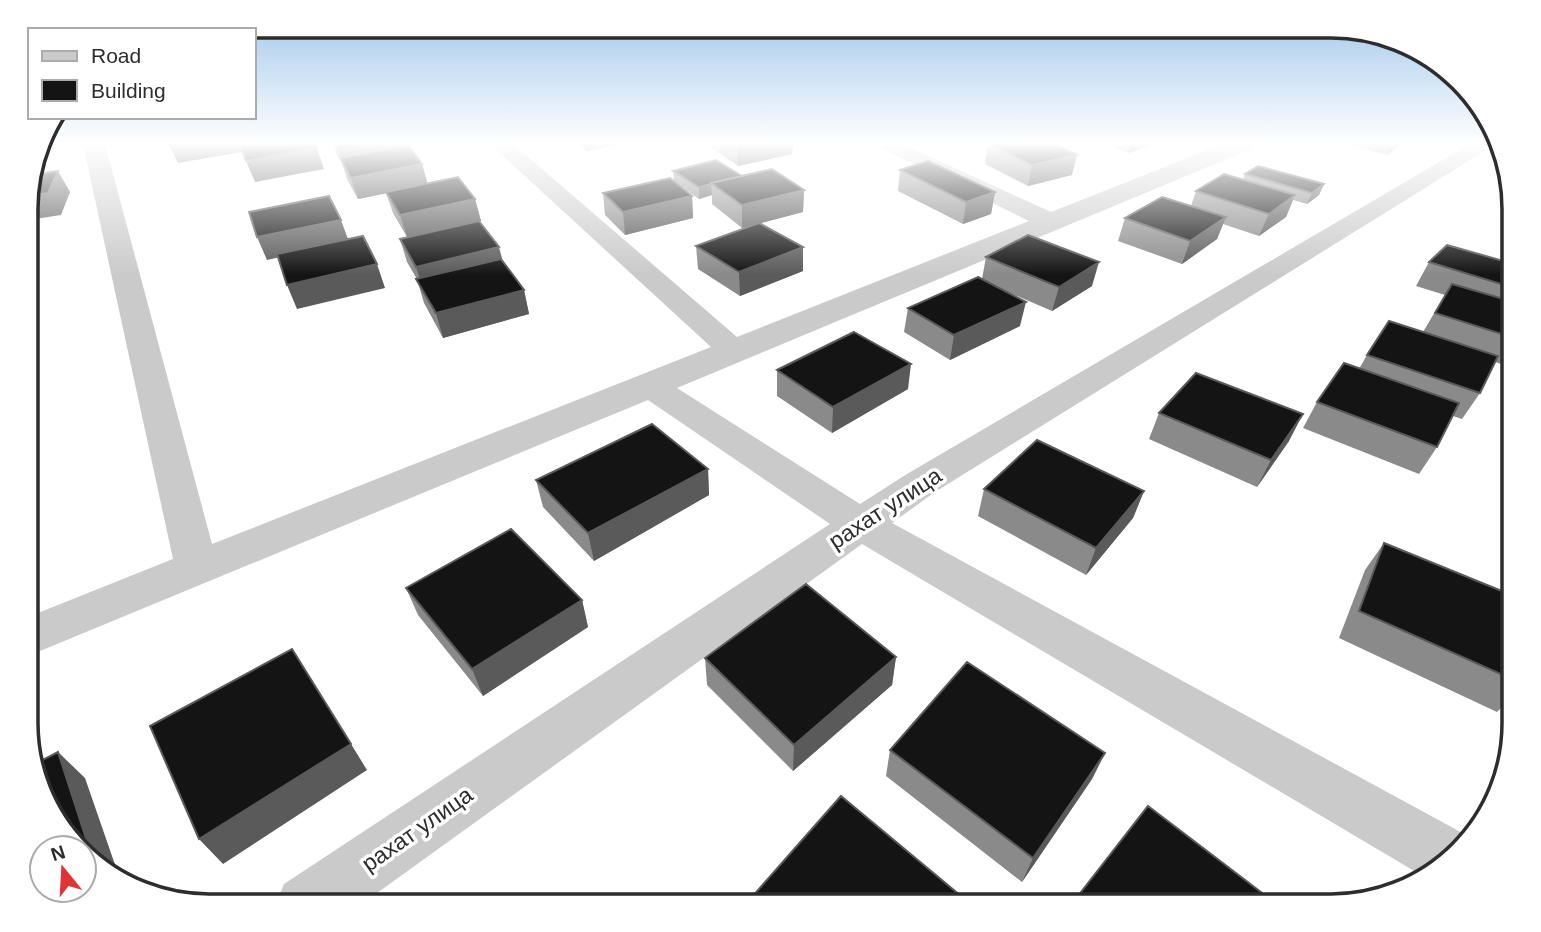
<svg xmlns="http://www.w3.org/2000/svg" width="1541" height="932" viewBox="0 0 1541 932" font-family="Helvetica,sans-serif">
  <rect width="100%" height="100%" fill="#fff"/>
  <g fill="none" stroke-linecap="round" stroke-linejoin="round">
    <path fill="#cacaca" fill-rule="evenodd" d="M83 144H105L212 544 711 347 490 144H513L737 337 1029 221 873 144H902L1051 212 1223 144H1253L1251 149 677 388 860 504 907 474 1470 144H1496L935 492 892 523 1468 836 1426 878 862 544 359 906H275L284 884 830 524 648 400 28 656V617L173 559Z"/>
  </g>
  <path fill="#8a8a8a" d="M333 144H408L422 164 427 183 475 199 481 221 407 237 393 213 386 193 358 199 347 179 342 163 336 153Z
    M579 144H622L586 151Z
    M712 144H793L792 154 738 166 712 148Z
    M988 144H1055L1072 175 1028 186 985 164Z
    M1106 144H1156L1128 153Z
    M1344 144H1402L1387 155Z
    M900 170 995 192 991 214 963 224 898 191Z
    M673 171 742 176 804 190 803 212 742 228 712 204V195L699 199 675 182 692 196 693 218 625 235 605 215 603 193 674 182Z
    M1245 174 1324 184 1319 195 1307 204 1293 200 1286 217 1259 236 1223 224 1217 239 1182 264 1118 241 1125 218 1191 206 1196 191 1243 180Z
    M400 239 503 261 524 290 529 314 443 338 424 303 417 279 407 262Z
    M1514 241V368L1495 362 1480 393 1462 419 1453 416 1437 447 1419 474 1303 428 1317 402 1359 369 1367 355 1423 332 1445 295 1416 286 1429 262 1503 261Z
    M696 246 803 247V271L740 296 698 269Z
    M986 257 1092 286 1052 311 1003 290 1020 326 950 360 904 332 908 308 982 279Z
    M777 370 908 389 832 433 777 396Z
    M1159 413 1289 441 1257 487 1149 439Z
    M1514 460V508L1505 505Z
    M708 469 709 495 594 561 543 507 536 480Z
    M984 489 1144 491 1133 518 1086 575 978 516Z
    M1384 543 1514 680V695L1497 712 1339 638 1365 570Z
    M406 588 582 600 588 627 483 696 418 615Z
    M896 657 892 685 793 771 707 685 705 658Z
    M890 750 1105 753 1092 779 1022 882 886 776Z"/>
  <path fill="#5a5a5a" d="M169 144H245L247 151 178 163Z
    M372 144H408L412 158 344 166 339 150Z
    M585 144H622L586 151Z
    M743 144H793L792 154 738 166V146Z
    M1131 144H1156L1128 153Z
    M1393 144H1402L1387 155Z
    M317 148 324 169 255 182 246 161Z
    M1077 155 1072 175 1028 186 1032 165Z
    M422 164 428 185 358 199 351 178Z
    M58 171 70 192 61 215 28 220V196Z
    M711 184 712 195 699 199V187Z
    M1324 184 1319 195 1307 204 1312 193Z
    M804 190 803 212 742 228V205Z
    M995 192 991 214 963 224 966 202Z
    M1295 195 1286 217 1259 236 1269 214Z
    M692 196 693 218 625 235 623 212Z
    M475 199 481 221 407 237 400 215Z
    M1226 217 1217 239 1182 264 1190 241Z
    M341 220 349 242 267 260 257 237Z
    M499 247 505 270 424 291 416 267Z
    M803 247V271L740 296 739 272Z
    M1099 262 1092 286 1052 311 1059 287Z
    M377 264 385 288 297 309 287 285Z
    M524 290 529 314 443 338 436 313Z
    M1026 302 1020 326 950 360 954 335Z
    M911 364 908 389 832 433 833 407Z
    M1303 414 1289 441 1257 487 1271 460Z
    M708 469 709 495 594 561 588 533Z
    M1144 491 1133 518 1086 575 1096 548Z
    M582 600 588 627 483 696 472 669Z
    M896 657 892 685 793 771 794 745Z
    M351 744 367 770 223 864 199 839Z
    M58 752 85 778 121 882 118 881 92 857Z
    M1105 753 1092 779 1022 882 1033 858Z"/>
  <path fill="#141414" stroke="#5a5a5a" stroke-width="2" d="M240 144H315L317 148 246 161Z
    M336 144H372L339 150Z
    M990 144H1055L1077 155 1032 165Z
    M408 145 422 164 351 178 340 158Z
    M716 160 742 176 711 183 712 184 699 187 673 171Z
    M928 161 995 192 966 202 900 170Z
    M1258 166 1324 184 1312 193 1245 174Z
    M772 169 804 190 742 205 711 183Z
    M58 171 48 193 28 196V186L31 175Z
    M1224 174 1295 195 1269 214 1196 191Z
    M458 177 475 199 400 215 386 192Z
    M670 178 692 196 623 212 603 193Z
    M329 196 341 220 257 237 249 212Z
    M1162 197 1226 217 1190 241 1125 218Z
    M479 221 499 247 416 267 400 239Z
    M759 223 803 247 739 272 696 246Z
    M1028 235 1099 262 1059 287 986 257Z
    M363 236 377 264 287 285 277 254Z
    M1514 243V252L1511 251Z
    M1447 245 1514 264V288L1429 262Z
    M501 259 524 290 436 313 416 279Z
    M978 277 1026 302 954 335 908 308Z
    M1452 284 1514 302V338L1435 313Z
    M1389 321 1498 356 1480 393 1367 355Z
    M854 332 911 364 833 407 777 370Z
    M1344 363 1459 403 1437 447 1317 402Z
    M1196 373 1303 414 1271 460 1159 413Z
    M652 424 708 469 588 533 536 480Z
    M1037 440 1144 491 1096 548 984 489Z
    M511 529 582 600 472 669 406 588Z
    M1384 543 1514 596V680L1359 611Z
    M806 584 896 657 794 745 705 658Z
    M292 649 351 744 199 839 150 726Z
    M967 662 1105 753 1033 858 890 750Z
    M58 752 92 857 84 849V848H82L57 824 35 764Z
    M841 796 973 906H744Z
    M1148 806 1278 905H1071Z"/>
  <linearGradient id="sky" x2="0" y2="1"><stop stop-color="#9bc4e9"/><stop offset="0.52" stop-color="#fff"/><stop offset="1" stop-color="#fff" stop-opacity="0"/></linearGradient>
  <rect width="1541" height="275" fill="url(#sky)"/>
  <g text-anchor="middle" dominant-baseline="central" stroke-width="7" stroke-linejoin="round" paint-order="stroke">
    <g font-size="23" fill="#2d2d2d" stroke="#fff">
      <text transform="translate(885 508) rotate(-33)">рахат улица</text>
      <text transform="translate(417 829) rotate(-35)">рахат улица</text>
    </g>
  </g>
  <path d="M0 0H1541V932H0ZM209 38H1331A171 171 0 0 1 1502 209V723A171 171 0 0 1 1331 894H209A171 171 0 0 1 38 723V209A171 171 0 0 1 209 38Z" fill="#fff" fill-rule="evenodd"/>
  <path fill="none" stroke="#2d2d2d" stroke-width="3.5" d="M209 38H1331A171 171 0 0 1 1502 209V723A171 171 0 0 1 1331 894H209A171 171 0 0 1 38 723V209A171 171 0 0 1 209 38Z"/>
  <rect x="28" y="28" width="228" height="91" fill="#ffffff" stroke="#ababab" stroke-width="2"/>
  <rect x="42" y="51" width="35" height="10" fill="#cacaca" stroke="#ababab" stroke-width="2"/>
  <text x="91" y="63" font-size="21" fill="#2d2d2d">Road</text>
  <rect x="42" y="80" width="35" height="21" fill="#141414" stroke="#ababab" stroke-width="2"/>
  <text x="91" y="98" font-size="21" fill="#2d2d2d">Building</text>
  <g transform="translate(63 869) rotate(342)"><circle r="33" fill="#ffffff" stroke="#ababab" stroke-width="2"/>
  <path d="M0-5L12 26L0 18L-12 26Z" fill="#e03338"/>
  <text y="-10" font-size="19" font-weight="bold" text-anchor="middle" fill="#2d2d2d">N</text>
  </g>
</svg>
